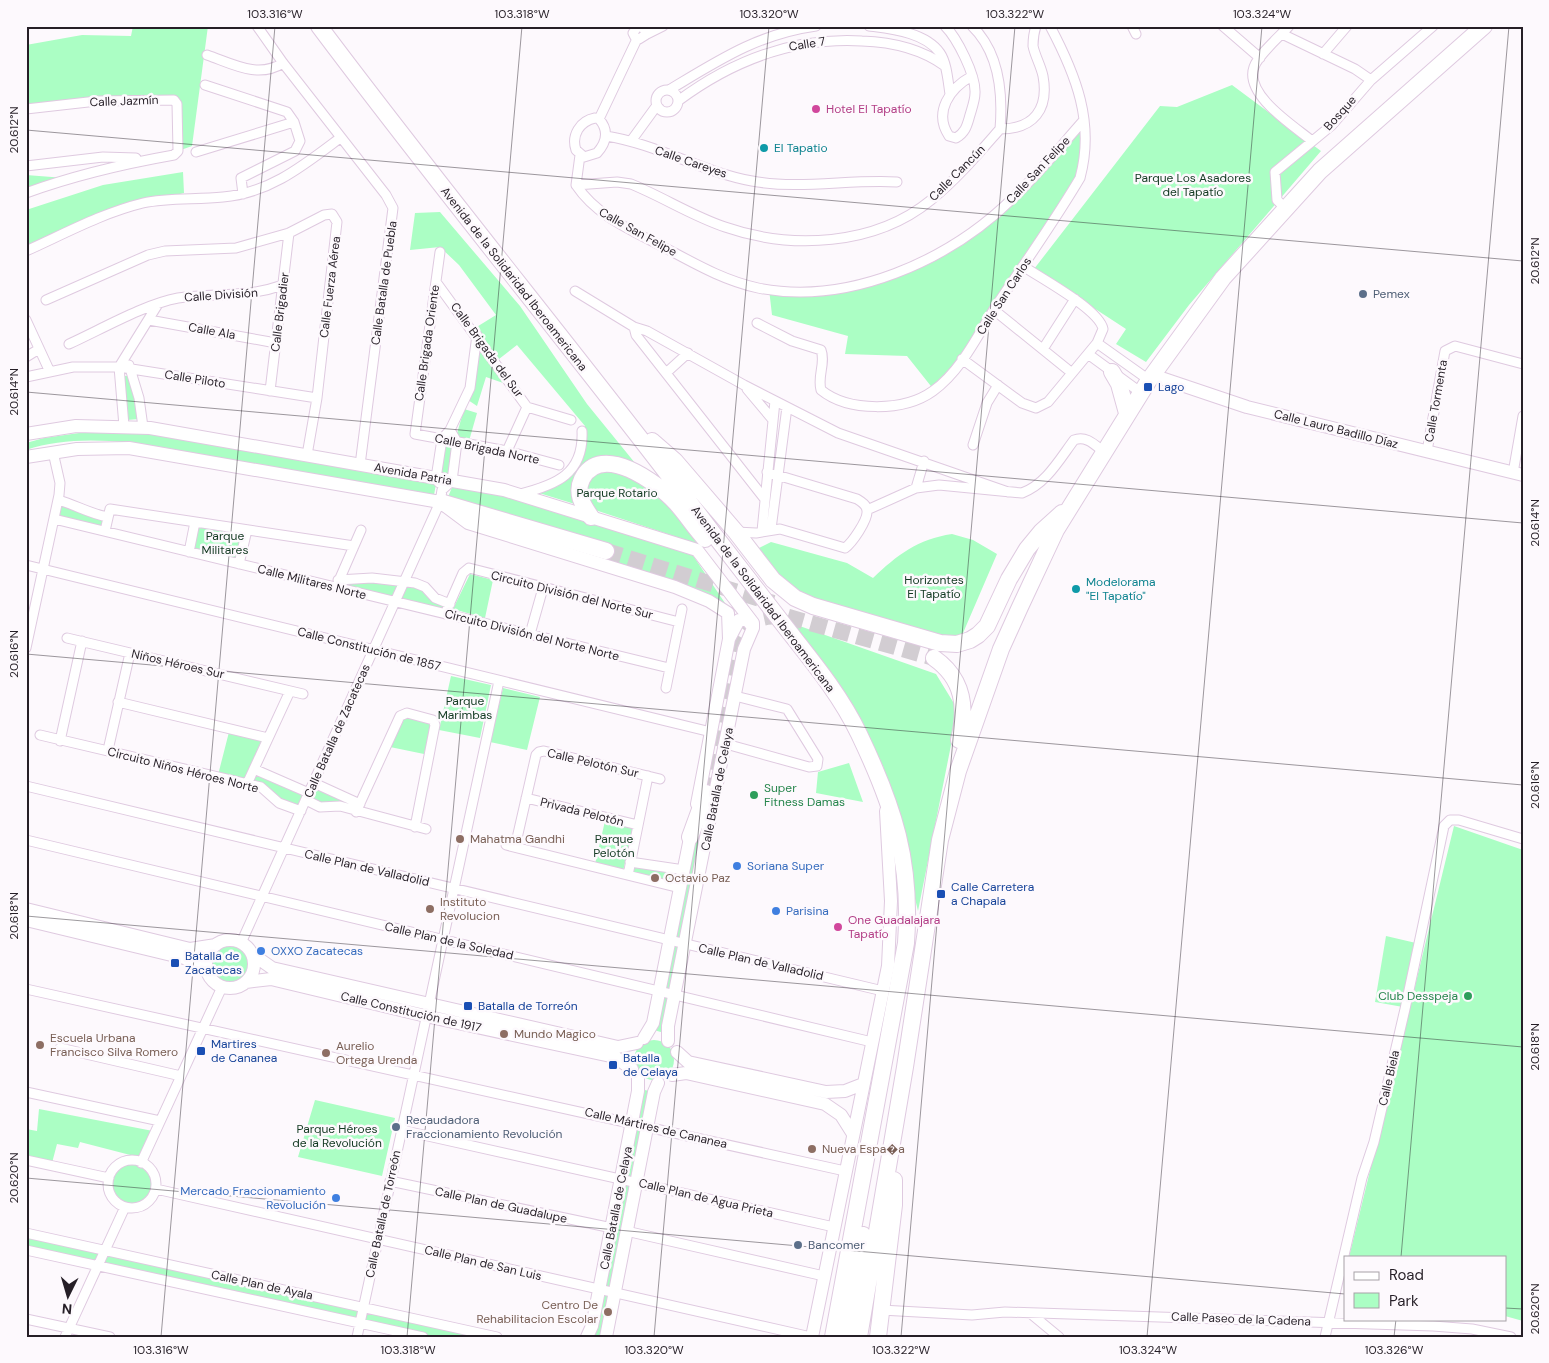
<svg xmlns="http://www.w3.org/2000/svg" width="1549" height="1363" viewBox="0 0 1549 1363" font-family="'DM Sans',sans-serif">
  <rect width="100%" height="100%" fill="#fdf9fd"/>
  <path fill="#abfec4" d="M133 26H208L192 146 178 151 176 102 97 101 26 109V45L82 35 131 36Z
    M1232 85 1321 151 1189 305 1146 362 1116 344 1126 329 1034 269 1160 106 1177 107Z
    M1085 126 1080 178 966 353 934 390 907 356 845 354 848 336 772 315 769 289 852 285 919 262 969 233Z
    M183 172 184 193 118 210 26 251V210L103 185Z
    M26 175 65 178 26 194Z
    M440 212 520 306 587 404 635 463 606 458 589 459 575 479 571 491 578 505 539 493C546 490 555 488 561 484 579 472 585 446 585 426L517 345 499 359 475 328 496 315 459 265 440 247 410 250 415 213Z
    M479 346 506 384 486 377 477 406 468 400Z
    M124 376H131L139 419 127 420Z
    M464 409 477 413 469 441 456 437Z
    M100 430 168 435 436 484 434 495C370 484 305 473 240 462 174 450 92 428 26 450V443L44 438Z
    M442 439 457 442 452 481 438 479Z
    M628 471 671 504 698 544 595 510 584 493 595 472Z
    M453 485 501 494 690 551 729 609 471 520 448 497Z
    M58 501 108 517 105 530 54 519Z
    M199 524 242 531 236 559 193 550Z
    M952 534 973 540 997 554 960 640 804 603 748 545 759 548 771 542 847 563 873 578C897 555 918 539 952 534Z
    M470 574 493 580 485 618 453 609Z
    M370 578 418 584 447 605 445 614 338 588V580Z
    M791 623 936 674 958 710 918 911 883 766Z
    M451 676 491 685 480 738 439 730Z
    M503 688 540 697 527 750 490 742Z
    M403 716 432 723 424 754 390 747Z
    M229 732 262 739 245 781 218 775Z
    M849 763 863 802 816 793 818 772Z
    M254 769 308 796 315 785 360 804 356 812 306 800 301 811 247 784Z
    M713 798 668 1034 650 1029 690 837Z
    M605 821 634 827 623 871 595 864Z
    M1454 826 1523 850V1321L1505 1316V1257H1349Z
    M631 864 682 871 679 888 628 875Z
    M1386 936 1416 943 1403 1007 1375 1002Z
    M207 964a23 23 0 1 1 46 0a23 23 0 1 1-46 0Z
    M634 1060a20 20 0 1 1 40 0a20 20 0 1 1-40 0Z
    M640 1089 654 1092 601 1337 589 1334Z
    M315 1100 395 1118 382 1176 298 1157Z
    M39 1109 153 1131 138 1157 80 1142 78 1148 57 1144 52 1163 26 1157V1129L37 1131Z
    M108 1184a24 24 0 1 1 48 0a24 24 0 1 1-48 0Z
    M26 1234 103 1252 98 1265 26 1250Z
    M105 1250 363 1309 360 1323 100 1266Z
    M364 1309 496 1337H429L362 1321Z"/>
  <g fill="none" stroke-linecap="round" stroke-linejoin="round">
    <path stroke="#d2cdd2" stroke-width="16" stroke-dasharray="16 8" stroke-linecap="butt" d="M606 551 773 603
      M706 793 737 642C748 619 760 616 785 616L934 658"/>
    <g stroke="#dfcae0" stroke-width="11">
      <path id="street" d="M257 26 283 63 386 195 393 208 360 465
        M638 26 633 33 635 37 639 39 647 34 642 26
        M869 26C891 29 925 32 940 53 947 63 948 82 950 94
        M945 26C957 38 976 75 975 93 975 100 972 108 970 115 967 125 966 132 956 138L949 136C933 112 950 88 972 76
        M1132 26 1136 34
        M1223 26 1260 58
        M1289 26C1280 36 1258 55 1254 67 1244 95 1294 126 1312 141
        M647 34 663 26
        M1282 34 1355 69 1371 80
        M1323 54 1347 26
        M207 55C233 64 258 79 283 63
        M205 85 287 112 294 122 300 141 295 151 241 178 243 194
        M669 90C719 60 758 34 816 26
        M656 101a11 11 0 1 1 22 0a11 11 0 1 1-22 0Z
        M678 101C733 60 793 37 862 41 892 42 920 48 945 66
        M26 109 97 101 174 100 177 104 178 151 174 155C123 164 75 175 26 193
        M595 118 599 119C609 130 607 142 597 153L584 157 576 150C571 135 580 121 595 118Z
        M599 119 637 39
        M1000 129C1034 129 1049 109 1043 76 1041 66 1035 56 1033 46 1033 39 1034 32 1036 26
        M606 136C657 144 702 172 752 181 800 190 849 179 897 182
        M631 141 655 108H659
        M196 152 294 122
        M580 155 576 185C598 218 636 232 671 251 699 266 726 281 758 288 848 306 949 261 1013 198 1039 173 1061 146 1084 120
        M26 166 103 157 136 158
        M576 185 617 182 631 184C663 197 692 216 725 227 791 250 875 246 931 200 957 179 978 154 1000 129 1003 93 1000 53 972 26
        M1285 208 1277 200 1275 172 1332 125 1371 80 1433 26
        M26 251C64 234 102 213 143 203 169 197 196 200 223 197 270 193 304 165 340 138
        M440 252 415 434 507 451 559 465
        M436 282 527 407 571 420
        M575 291 634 327 647 331 744 385 838 433 1008 492
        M46 300 148 255 165 251 236 248 289 233 324 215 332 214 337 222 317 398 307 455
        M994 310 1072 373
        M26 320 50 372
        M149 320 276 343
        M757 323 792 341 821 350C826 363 817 376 821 390 848 412 904 412 933 391 961 371 978 335 996 306 1024 264 1054 222 1080 178 1095 123 1076 75 1050 26
        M634 327 636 335 764 498
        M1097 343 1149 380
        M69 344C100 330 145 304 178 298 216 292 243 299 283 285
        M1043 349 1075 299
        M1088 354 1140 392
        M26 357 39 349
        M962 359 1022 403 1036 408 1048 402 1097 343 1103 329C1099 309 1040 278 1023 266
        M129 365 139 398 143 427
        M666 373 688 353
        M26 377 73 367H119L317 398
        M747 389 773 420
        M270 391 289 233
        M124 426 119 367 158 304
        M973 445 987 403 998 385
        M507 451 527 407
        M1427 451 1445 351 1455 346 1523 364
        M1513 473 1523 416
        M439 483 436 478 442 439 450 430 470 388 477 335
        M916 488 924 461
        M520 494C556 485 584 474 582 431
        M58 500C76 505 90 514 108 517
        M867 510 916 488 939 485 1022 493C1046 484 1059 460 1074 440 1086 435 1095 445 1104 452
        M54 519 669 668
        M771 529 787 407
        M105 531 110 509 354 546
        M762 531 775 401
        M736 532 756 533 780 529 845 548C852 543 868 520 867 511 867 505 862 502 857 499L767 472
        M189 552 195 522
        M239 564 247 530
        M26 565 711 732
        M338 580 372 578 415 583 425 587 435 598 450 604
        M337 585 361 530
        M445 614 463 573 469 568 679 622
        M530 634 543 588
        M67 638 303 694
        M26 648 59 495 60 483 53 452
        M666 688 682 609
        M118 702 268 738
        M40 735 261 787 279 803 301 811
        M60 741 82 641
        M726 744 809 767 817 766 818 759 787 709 735 696
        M108 750 130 653
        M254 769 309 793
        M314 783 360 804
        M247 784 290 691
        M26 786 883 991
        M526 798 638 825
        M306 800 320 807 340 806 426 829
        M356 812 400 716 407 713 433 720 435 725 415 827
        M26 840 872 1042
        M506 845 680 888
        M515 847 536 755 539 752 544 751 660 779
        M630 862 684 870
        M628 875 648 776
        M241 943 440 502 442 490 452 481 457 442 450 430
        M26 989 845 1171
        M60 1048 181 1076
        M26 1092 160 1121
        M401 1130 834 1227
        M26 1160 109 1178
        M108 1184a24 24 0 1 1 48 0a24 24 0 1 1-48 0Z
        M141 1163 222 987
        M390 1181 612 1228
        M156 1189 811 1337
        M626 1231 824 1276
        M26 1233 497 1337
        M26 1250 423 1337
        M881 1310 972 1315 1005 1312 1433 1326 1472 1329 1511 1337
        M1030 1313 1059 1337
        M26 1319 110 1337
        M65 1337 125 1207
        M357 1337 499 681
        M1325 1337 1362 1178 1374 1142 1405 1009 1444 826 1450 820H1459L1523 839"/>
    </g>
    <g stroke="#dfcae0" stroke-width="14">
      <path id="secondary" d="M1152 375 1247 407 1523 475
        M26 434 76 426 150 428 504 490 697 550 753 623V628
        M26 457 77 449 129 448 440 502 468 523 675 587 709 601 728 613 729 639
        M697 804 729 639 739 620H747L752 626
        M26 909 190 949 216 945
        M26 920 188 959 208 972
        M206 964a24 24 0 1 1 48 0a24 24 0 1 1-48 0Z
        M252 954 272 968 618 1047 637 1043
        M246 982 271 979 426 1016 615 1057 632 1069
        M644 1038 653 1023 692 828
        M668 1041V1026L744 649 753 628
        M677 1052 688 1062 826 1092 845 1091 863 1084
        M672 1075 686 1073 825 1104 841 1115 853 1134
        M587 1337 592 1326 638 1091V1077
        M606 1337 654 1092 658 1083
        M812 1337 888 966 891 901 886 811"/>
    </g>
    <g stroke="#dfcae0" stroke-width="18">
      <path id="highway" d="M319 26C447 197 583 361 712 532 737 564 762 597 787 629 813 662 841 696 859 734 894 807 912 862 906 943L833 1337
        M1112 372 1119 384 1127 413
        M652 441 675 461 736 532 773 580 795 598 813 606 940 643 957 644 970 640 978 635 987 626 1009 579 1027 549 1041 532 1062 513
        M440 502 606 551
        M591 517C583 505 575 494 582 479 601 441 658 483 676 503 686 514 694 527 705 539
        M934 658C964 679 967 708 959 740
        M690 837 706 793
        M847 1337 863 1235
        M859 1337 905 1067 940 840 958 771 1001 649 1020 607 1056 530 1149 380 1223 278 1320 171 1484 26
        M878 1337 894 1205V1180"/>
    </g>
    <use href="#street" stroke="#fff" stroke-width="9"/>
    <use href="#secondary" stroke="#fff" stroke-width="12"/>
    <use href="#highway" stroke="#fff" stroke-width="16"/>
  </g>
  <path fill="none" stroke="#261f27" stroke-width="1" stroke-opacity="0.45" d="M26 54 29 26M26 130 1523 261M26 392 1523 523M26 654 1523 785M26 916 1523 1047M26 1178 1345 1294M1401 1257 1509 26M1505 1308 1523 1309M161 1337 275 26M407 1337 522 26M654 1337 769 26M901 1337 1015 26M1147 1337 1262 26M1394 1337 1396 1319"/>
  <g fill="#d1479c" stroke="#fdf9fd" stroke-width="2">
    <circle cx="816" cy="109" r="5"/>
    <circle cx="838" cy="927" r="5"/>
  </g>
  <g fill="#0f9aa8" stroke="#fdf9fd" stroke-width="2">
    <circle cx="764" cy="148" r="5"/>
    <circle cx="1076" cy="589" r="5"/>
  </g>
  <g fill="#5c6f8a" stroke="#fdf9fd" stroke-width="2">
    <circle cx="1363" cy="294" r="5"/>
    <circle cx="396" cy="1127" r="5"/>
    <circle cx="798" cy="1245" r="5"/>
  </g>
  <g fill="#1a4fb4" stroke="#fdf9fd" stroke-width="2">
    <rect x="1143" y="382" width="10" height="10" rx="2.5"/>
    <rect x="936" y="889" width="10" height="10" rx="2.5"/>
    <rect x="170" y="958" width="10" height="10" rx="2.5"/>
    <rect x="463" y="1001" width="10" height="10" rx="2.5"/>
    <rect x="196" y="1046" width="10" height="10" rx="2.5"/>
    <rect x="608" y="1060" width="10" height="10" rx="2.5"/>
  </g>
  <g fill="#2e9e5b" stroke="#fdf9fd" stroke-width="2">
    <circle cx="754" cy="795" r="5"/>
    <circle cx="1468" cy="996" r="5"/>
  </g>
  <g fill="#8d6e63" stroke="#fdf9fd" stroke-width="2">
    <circle cx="460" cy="839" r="5"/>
    <circle cx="655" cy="878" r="5"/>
    <circle cx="430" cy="909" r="5"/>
    <circle cx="504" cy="1034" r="5"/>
    <circle cx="40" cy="1045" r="5"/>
    <circle cx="326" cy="1053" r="5"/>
    <circle cx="812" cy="1149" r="5"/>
    <circle cx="608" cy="1312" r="5"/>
  </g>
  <g fill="#3f7fe0" stroke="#fdf9fd" stroke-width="2">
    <circle cx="737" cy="866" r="5"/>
    <circle cx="776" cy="911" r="5"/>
    <circle cx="261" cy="951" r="5"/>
    <circle cx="336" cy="1198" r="5"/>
  </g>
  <g text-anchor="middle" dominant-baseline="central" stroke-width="5" stroke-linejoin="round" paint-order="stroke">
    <g font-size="12" fill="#261f27" stroke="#fdf9fd">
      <text transform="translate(807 44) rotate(-9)">Calle 7</text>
      <text transform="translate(124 101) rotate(-2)">Calle Jazmín</text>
      <text transform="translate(1340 113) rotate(-48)">Bosque</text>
      <text transform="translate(691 162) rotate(19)">Calle Careyes</text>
      <text transform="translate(1038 170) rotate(-47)">Calle San Felipe</text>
      <text transform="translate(957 173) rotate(-45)">Calle Cancún</text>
      <text transform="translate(638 232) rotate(29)">Calle San Felipe</text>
      <text transform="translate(514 279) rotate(52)">Avenida de la Solidaridad Iberoamericana</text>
      <text transform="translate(384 283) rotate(-82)">Calle Batalla de Puebla</text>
      <text transform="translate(330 287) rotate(-83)">Calle Fuerza Aérea</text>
      <text transform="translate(221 295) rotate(-4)">Calle División</text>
      <text transform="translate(1004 296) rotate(-57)">Calle San Carlos</text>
      <text transform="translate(280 312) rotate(-83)">Calle Brigadier</text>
      <text transform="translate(212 331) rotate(10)">Calle Ala</text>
      <text transform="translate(427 343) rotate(-82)">Calle Brigada Oriente</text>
      <text transform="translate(487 350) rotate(54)">Calle Brigada del Sur</text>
      <text transform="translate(195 379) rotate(9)">Calle Piloto</text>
      <text transform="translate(1436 401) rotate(-80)">Calle Tormenta</text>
      <text transform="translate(1336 429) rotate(14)">Calle Lauro Badillo Díaz</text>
      <text transform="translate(487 449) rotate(12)">Calle Brigada Norte</text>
      <text transform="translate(413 474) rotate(10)">Avenida Patria</text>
      <text transform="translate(312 582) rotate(14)">Calle Militares Norte</text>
      <text transform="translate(572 595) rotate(14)">Circuito División del Norte Sur</text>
      <text transform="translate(763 599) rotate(53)">Avenida de la Solidaridad Iberoamericana</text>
      <text transform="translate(532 635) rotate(14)">Circuito División del Norte Norte</text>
      <text transform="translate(369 649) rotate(14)">Calle Constitución de 1857</text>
      <text transform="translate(178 664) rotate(13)">Niños Héroes Sur</text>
      <text transform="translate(337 731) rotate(-66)">Calle Batalla de Zacatecas</text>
      <text transform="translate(593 763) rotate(13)">Calle Pelotón Sur</text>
      <text transform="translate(183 770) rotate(14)">Circuito Niños Héroes Norte</text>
      <text transform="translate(717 789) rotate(-79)">Calle Batalla de Celaya</text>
      <text transform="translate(582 812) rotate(14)">Privada Pelotón</text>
      <text transform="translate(367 868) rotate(13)">Calle Plan de Valladolid</text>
      <text transform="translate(449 941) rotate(13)">Calle Plan de la Soledad</text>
      <text transform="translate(761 962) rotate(13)">Calle Plan de Valladolid</text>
      <text transform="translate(411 1012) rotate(13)">Calle Constitución de 1917</text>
      <text transform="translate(1389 1078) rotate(-77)">Calle Biela</text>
      <text transform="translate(656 1128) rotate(13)">Calle Mártires de Cananea</text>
      <text transform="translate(706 1198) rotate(13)">Calle Plan de Agua Prieta</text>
      <text transform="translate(501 1205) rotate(12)">Calle Plan de Guadalupe</text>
      <text transform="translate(616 1208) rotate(-79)">Calle Batalla de Celaya</text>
      <text transform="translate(383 1214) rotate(-78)">Calle Batalla de Torreón</text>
      <text transform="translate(483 1263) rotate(13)">Calle Plan de San Luis</text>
      <text transform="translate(262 1285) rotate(12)">Calle Plan de Ayala</text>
      <text transform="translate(1241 1319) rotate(2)">Calle Paseo de la Cadena</text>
    </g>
    <g font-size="12" fill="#b23c85" stroke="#fdf9fd" text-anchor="start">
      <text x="826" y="109">Hotel El Tapatío</text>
      <text x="848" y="920">One Guadalajara<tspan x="848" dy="14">Tapatío</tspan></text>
    </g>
    <g font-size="12" fill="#0d838f" stroke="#fdf9fd" text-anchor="start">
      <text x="774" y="148">El Tapatio</text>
      <text x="1086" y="582">Modelorama<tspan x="1086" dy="14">"El Tapatío"</tspan></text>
    </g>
    <g font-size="12" fill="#123921" stroke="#fdf9fd">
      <text x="1193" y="178">Parque Los Asadores<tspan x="1193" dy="14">del Tapatío</tspan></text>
      <text x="617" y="493">Parque Rotario</text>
      <text x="225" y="536">Parque<tspan x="225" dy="14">Militares</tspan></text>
      <text x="934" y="580">Horizontes<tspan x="934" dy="14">El Tapatío</tspan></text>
      <text x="465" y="701">Parque<tspan x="465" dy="14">Marimbas</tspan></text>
      <text x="614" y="839">Parque<tspan x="614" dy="14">Pelotón</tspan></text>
      <text x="337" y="1129">Parque Héroes<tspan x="337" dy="14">de la Revolución</tspan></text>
    </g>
    <g font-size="12" fill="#4e5e75" stroke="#fdf9fd" text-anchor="start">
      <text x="1373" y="294">Pemex</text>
      <text x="406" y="1120">Recaudadora<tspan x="406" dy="14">Fraccionamiento Revolución</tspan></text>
      <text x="808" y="1245">Bancomer</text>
    </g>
    <g font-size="12" fill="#164399" stroke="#fdf9fd" text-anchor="start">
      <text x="1158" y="387">Lago</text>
      <text x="951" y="887">Calle Carretera<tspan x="951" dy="14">a Chapala</tspan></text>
      <text x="185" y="956">Batalla de<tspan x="185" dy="14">Zacatecas</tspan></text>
      <text x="478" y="1006">Batalla de Torreón</text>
      <text x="211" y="1044">Martires<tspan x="211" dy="14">de Cananea</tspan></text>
      <text x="623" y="1058">Batalla<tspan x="623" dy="14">de Celaya</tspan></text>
    </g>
    <g font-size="12" fill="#27864d" stroke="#fdf9fd" text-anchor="start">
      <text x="764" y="788">Super<tspan x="764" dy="14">Fitness Damas</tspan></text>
      <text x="1458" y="996" text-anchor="end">Club Desspeja</text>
    </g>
    <g font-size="12" fill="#785e54" stroke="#fdf9fd" text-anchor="start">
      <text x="470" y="839">Mahatma Gandhi</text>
      <text x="665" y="878">Octavio Paz</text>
      <text x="440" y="902">Instituto<tspan x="440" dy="14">Revolucion</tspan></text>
      <text x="514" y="1034">Mundo Magico</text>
      <text x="50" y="1038">Escuela Urbana<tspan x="50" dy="14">Francisco Silva Romero</tspan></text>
      <text x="336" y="1046">Aurelio<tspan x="336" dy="14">Ortega Urenda</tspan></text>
      <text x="822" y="1149">Nueva Espa�a</text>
      <text x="598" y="1305" text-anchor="end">Centro De<tspan x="598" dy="14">Rehabilitacion Escolar</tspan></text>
    </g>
    <g font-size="12" fill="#366cbe" stroke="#fdf9fd" text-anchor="start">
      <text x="747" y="866">Soriana Super</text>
      <text x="786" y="911">Parisina</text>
      <text x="271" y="951">OXXO Zacatecas</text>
      <text x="326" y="1191" text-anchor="end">Mercado Fraccionamiento<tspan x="326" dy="14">Revolución</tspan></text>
    </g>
  </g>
  <rect width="1549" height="1363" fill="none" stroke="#fdf9fd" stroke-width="55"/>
  <rect x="1344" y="1256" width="162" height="65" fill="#fdf9fd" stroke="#a7a2a7"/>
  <rect x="1354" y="1272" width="25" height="8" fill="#ffffff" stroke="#a7a2a7"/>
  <text x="1389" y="1280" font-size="15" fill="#261f27">Road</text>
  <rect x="1354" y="1293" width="25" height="15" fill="#abfec4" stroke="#a7a2a7"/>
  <text x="1389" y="1306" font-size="15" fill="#261f27">Park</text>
  <g transform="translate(68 1296) rotate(185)" stroke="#fdf9fd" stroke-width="4" paint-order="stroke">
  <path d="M0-4L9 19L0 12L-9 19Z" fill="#261f27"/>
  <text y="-8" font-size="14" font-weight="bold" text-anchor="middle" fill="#261f27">N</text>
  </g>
  <rect x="28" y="28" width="1494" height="1308" fill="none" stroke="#261f27" stroke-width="2"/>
  <g font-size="12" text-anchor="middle" fill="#261f27">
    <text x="275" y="18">103.316°W</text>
    <text x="522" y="18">103.318°W</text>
    <text x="769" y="18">103.320°W</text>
    <text x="1015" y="18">103.322°W</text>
    <text x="1262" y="18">103.324°W</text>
    <text transform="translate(14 130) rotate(-90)" y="4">20.612°N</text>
    <text transform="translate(1535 261) rotate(-90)" y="4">20.612°N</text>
    <text transform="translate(14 392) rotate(-90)" y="4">20.614°N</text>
    <text transform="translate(1535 523) rotate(-90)" y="4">20.614°N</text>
    <text transform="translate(14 654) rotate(-90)" y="4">20.616°N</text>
    <text transform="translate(1535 785) rotate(-90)" y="4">20.616°N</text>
    <text transform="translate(14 916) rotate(-90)" y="4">20.618°N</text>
    <text transform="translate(1535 1047) rotate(-90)" y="4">20.618°N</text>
    <text transform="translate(14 1178) rotate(-90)" y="4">20.620°N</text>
    <text transform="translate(1535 1309) rotate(-90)" y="4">20.620°N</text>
    <text x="161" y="1354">103.316°W</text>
    <text x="408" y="1354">103.318°W</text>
    <text x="654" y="1354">103.320°W</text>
    <text x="901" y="1354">103.322°W</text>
    <text x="1148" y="1354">103.324°W</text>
    <text x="1394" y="1354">103.326°W</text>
  </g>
</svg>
